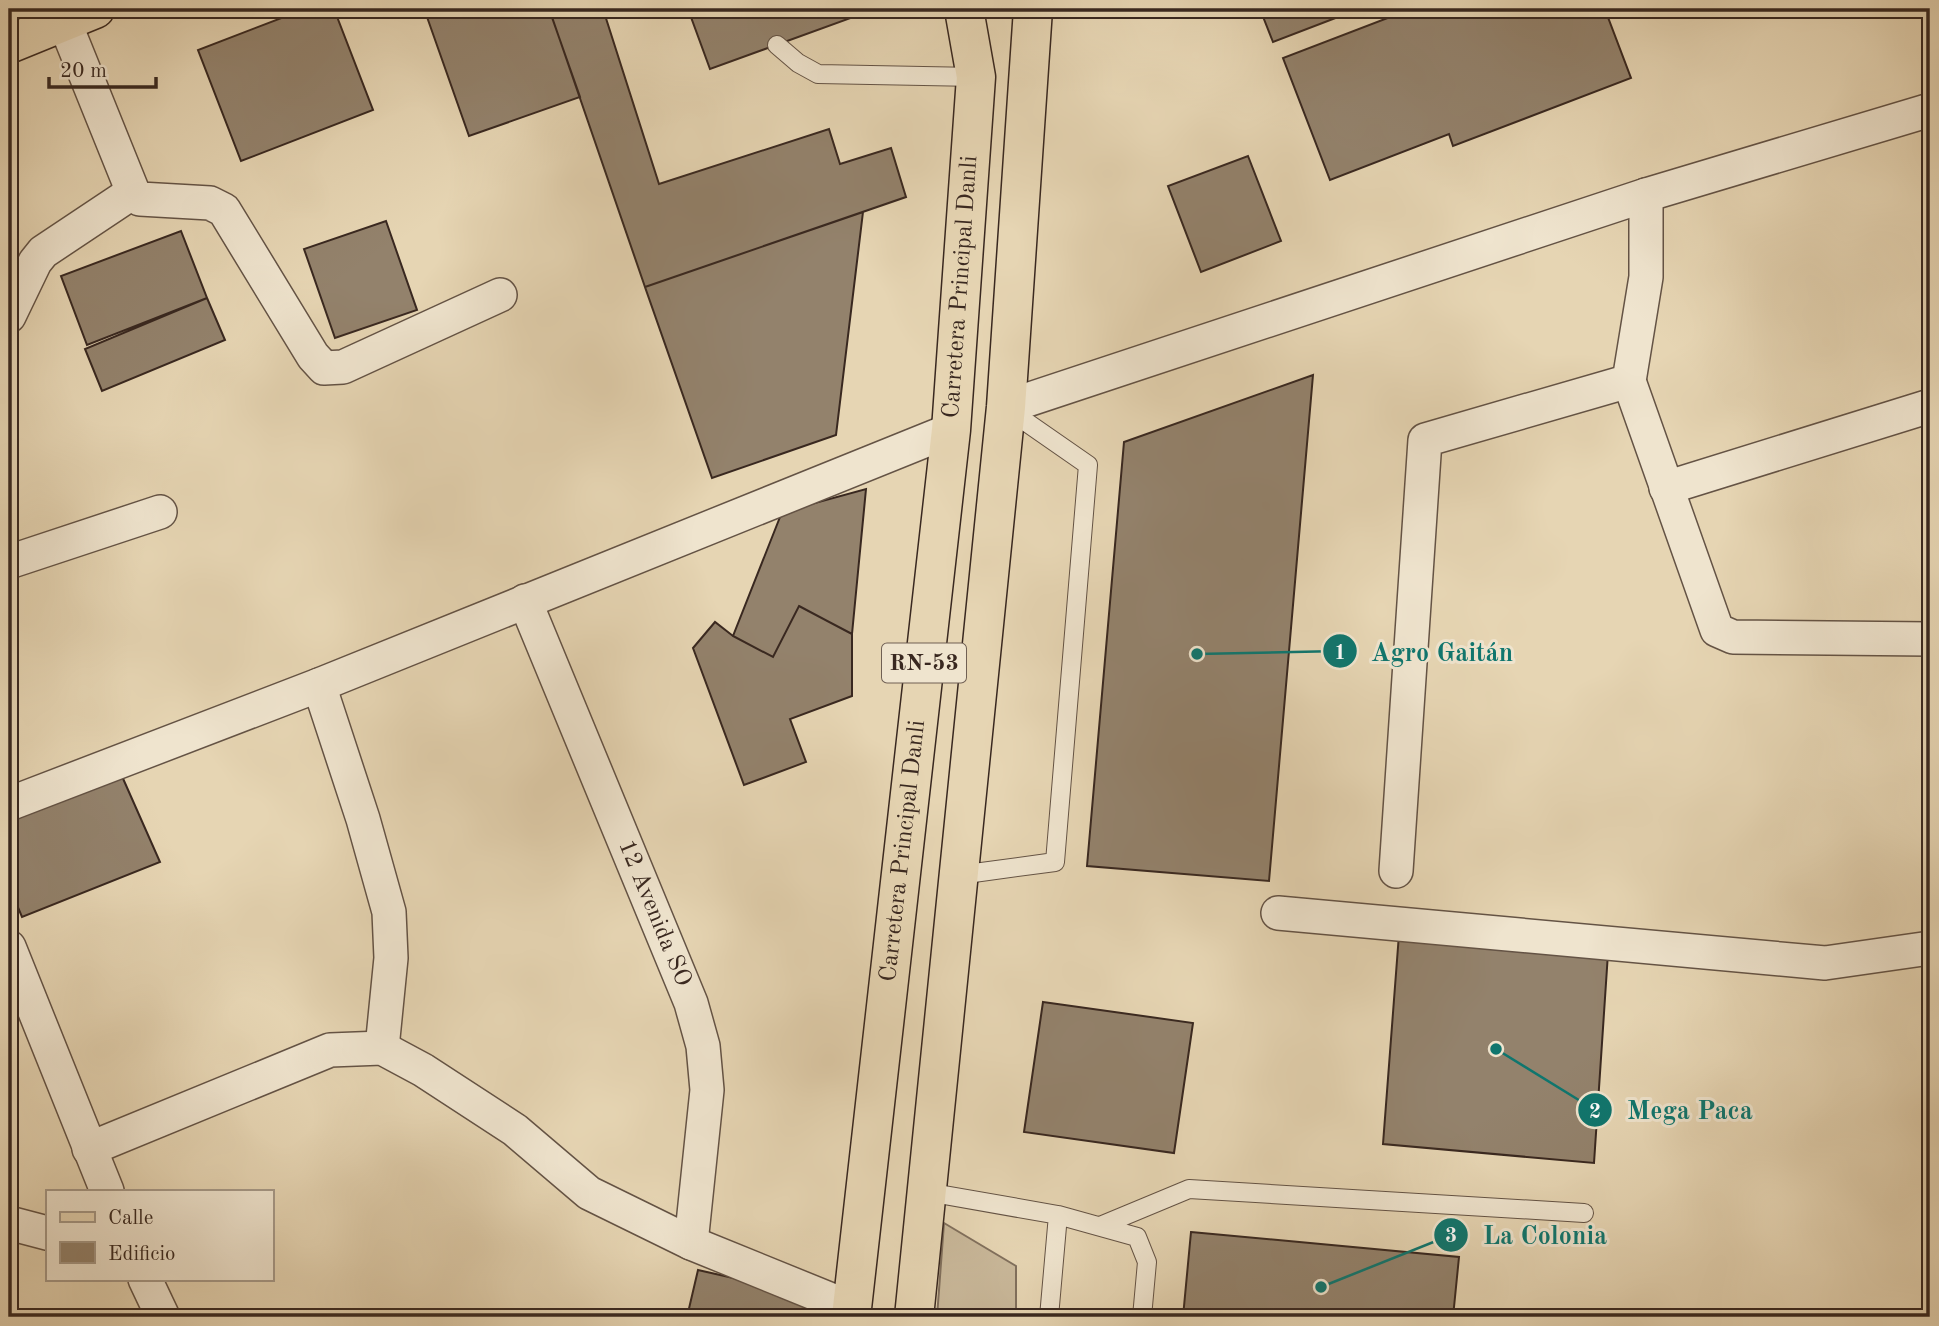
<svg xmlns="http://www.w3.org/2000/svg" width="1939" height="1326" viewBox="0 0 1939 1326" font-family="'Old Standard TT',serif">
  <rect width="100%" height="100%" fill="#e6d5b3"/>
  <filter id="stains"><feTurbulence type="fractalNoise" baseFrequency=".00286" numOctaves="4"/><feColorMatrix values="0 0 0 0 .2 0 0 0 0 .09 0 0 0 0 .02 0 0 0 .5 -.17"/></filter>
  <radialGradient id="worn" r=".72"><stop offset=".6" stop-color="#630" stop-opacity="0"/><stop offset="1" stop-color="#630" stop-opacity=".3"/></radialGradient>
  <path fill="#c9b89a" stroke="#81705d" stroke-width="2" d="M944 1223 1016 1266V1317H937Z"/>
  <path fill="#93826c" stroke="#392820" stroke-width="2" d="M305 9H334L373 110 241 161 198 50Z
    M451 9H549L580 97 469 136 427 17Z
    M579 9H603L659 184 829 129 840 164 891 148 906 197 645 287 552 17Z
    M688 9H857L859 15 710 69Z
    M1260 9H1359L1273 42Z
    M1411 9H1614L1606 12 1631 78 1453 146 1449 134 1330 180 1283 58Z
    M1248 156 1281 241 1201 272 1168 186Z
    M863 212 836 435 712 478 645 287Z
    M386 221 417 310 335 338 304 249Z
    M181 231 207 298 87 345 61 276Z
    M207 298 225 340 102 391 85 349Z
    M1313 375 1269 881 1087 866 1124 442Z
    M866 489 852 634 799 606 773 657 733 636 782 512Z
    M799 606 852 634V696L790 719 806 762 744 785 693 648 715 622 733 636 773 657Z
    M121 774 160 862 22 917 9 886V822Z
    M1399 934 1608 953 1594 1163 1383 1144Z
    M1043 1002 1193 1023 1174 1153 1024 1132Z
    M1191 1232 1459 1257 1453 1317H1183Z
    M698 1270 809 1295 804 1317H687Z"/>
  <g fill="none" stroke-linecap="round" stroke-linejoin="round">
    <g stroke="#645345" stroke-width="20">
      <path id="service" d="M777 45 798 63 818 74 976 77
        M959 875 1055 862 1088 465 1006 408
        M927 1192 1058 1215 1137 1237 1147 1262 1142 1317
        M1100 1226 1189 1189 1584 1213
        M1049 1317 1058 1215"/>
    </g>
    <g stroke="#645345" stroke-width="36">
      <g id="minor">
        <path d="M64 21 133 192 140 199 210 203 224 210 313 356 324 368 343 367 500 295"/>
        <path d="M9 316 35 262 43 252 133 192"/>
        <path d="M1629 381 1717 630 1733 637 1930 639"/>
        <path d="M1006 407 1646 195 1930 110"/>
        <path d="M1666 488 1930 406"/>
        <path d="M9 562 160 512"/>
        <path id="s1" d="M525 601 691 1003 703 1046 707 1090 691 1243"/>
        <path d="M319 685 363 819 389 912 391 958 382 1048"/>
        <path d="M9 804 319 685 951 430"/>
        <path d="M1396 871 1425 440 1629 381 1646 277V195"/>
        <path d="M1278 913 1825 963 1930 948"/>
        <path d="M9 947 107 1191"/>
        <path d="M89 1149 330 1050 382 1048 423 1070 515 1130 589 1193 691 1243 851 1308"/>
        <path d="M9 1223 47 1233"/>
        <path d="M145 1279 163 1317"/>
      </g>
    </g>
    <g stroke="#392820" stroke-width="41">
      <g id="primary">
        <path id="s2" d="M851 1317 951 430 976 77 964 9"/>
        <path d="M914 1317 1006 407 1033 9"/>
      </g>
    </g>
    <g stroke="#392820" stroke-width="41">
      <path id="trunk" d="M9 44 95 9"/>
    </g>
    <use href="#service" stroke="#efe4ce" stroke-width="18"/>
    <use href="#minor" stroke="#efe4ce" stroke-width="33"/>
    <use href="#primary" stroke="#e6d5b3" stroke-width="38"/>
    <use href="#trunk" stroke="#e6d5b3" stroke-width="38"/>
  </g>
  <g text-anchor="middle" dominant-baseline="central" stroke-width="6" stroke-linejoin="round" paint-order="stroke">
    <rect fill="#efe4ce" stroke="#706054" stroke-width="2" x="882" y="643.5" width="84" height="39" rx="5"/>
    <g font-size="23" font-weight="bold" fill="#392820">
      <text x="924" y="663">RN-53</text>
    </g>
    <g font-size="24" fill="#392820" stroke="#efe4ce">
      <text stroke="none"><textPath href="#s2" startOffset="1036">Carretera Principal Danli</textPath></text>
      <text stroke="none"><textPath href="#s2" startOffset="469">Carretera Principal Danli</textPath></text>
      <text stroke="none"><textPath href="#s1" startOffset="338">12 Avenida SO</textPath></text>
    </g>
  </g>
  <path fill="none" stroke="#0f766e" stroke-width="2.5" d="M1197 654L1340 651M1496 1049L1595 1110M1321 1287L1451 1235"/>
  <g fill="#0f766e" stroke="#efe4ce" stroke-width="2.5">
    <circle cx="1197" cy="654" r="7"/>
    <circle cx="1496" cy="1049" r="7"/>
    <circle cx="1321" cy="1287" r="7"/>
    <circle cx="1340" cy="651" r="18"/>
    <circle cx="1595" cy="1110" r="18"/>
    <circle cx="1451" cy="1235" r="18"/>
  </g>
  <g font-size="21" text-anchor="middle" font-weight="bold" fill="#fff">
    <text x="1340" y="659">1</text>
    <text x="1595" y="1118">2</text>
    <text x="1451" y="1242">3</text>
  </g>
  <g font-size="26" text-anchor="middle" font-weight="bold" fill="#0f766e" stroke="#efe4ce" stroke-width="6" stroke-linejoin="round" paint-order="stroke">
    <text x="1442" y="661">Agro Gaitán</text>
    <text x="1690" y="1119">Mega Paca</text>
    <text x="1545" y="1244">La Colonia</text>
  </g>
  <rect width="1939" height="1326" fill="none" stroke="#e6d5b3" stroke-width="35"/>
  <rect x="10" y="10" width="1918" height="1305" fill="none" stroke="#392820" stroke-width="3.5"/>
  <rect x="18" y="18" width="1904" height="1291" fill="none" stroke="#392820" stroke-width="2"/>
  <rect x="46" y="1190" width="228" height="91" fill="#efe4ce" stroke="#a69988" stroke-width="2"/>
  <rect x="60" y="1212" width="35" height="10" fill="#e6d5b3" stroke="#a69988" stroke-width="2"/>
  <text x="108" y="1224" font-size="21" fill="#392820">Calle</text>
  <rect x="60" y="1242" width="35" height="21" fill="#93826c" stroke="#a69988" stroke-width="2"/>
  <text x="108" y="1260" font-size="21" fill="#392820">Edificio</text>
  <path d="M49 77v10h107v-10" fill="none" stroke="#392820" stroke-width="3.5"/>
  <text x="60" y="77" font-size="21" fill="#392820" stroke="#efe4ce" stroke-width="5" paint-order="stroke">20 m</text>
  <rect width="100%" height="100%" filter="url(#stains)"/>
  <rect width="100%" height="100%" fill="url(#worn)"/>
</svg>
